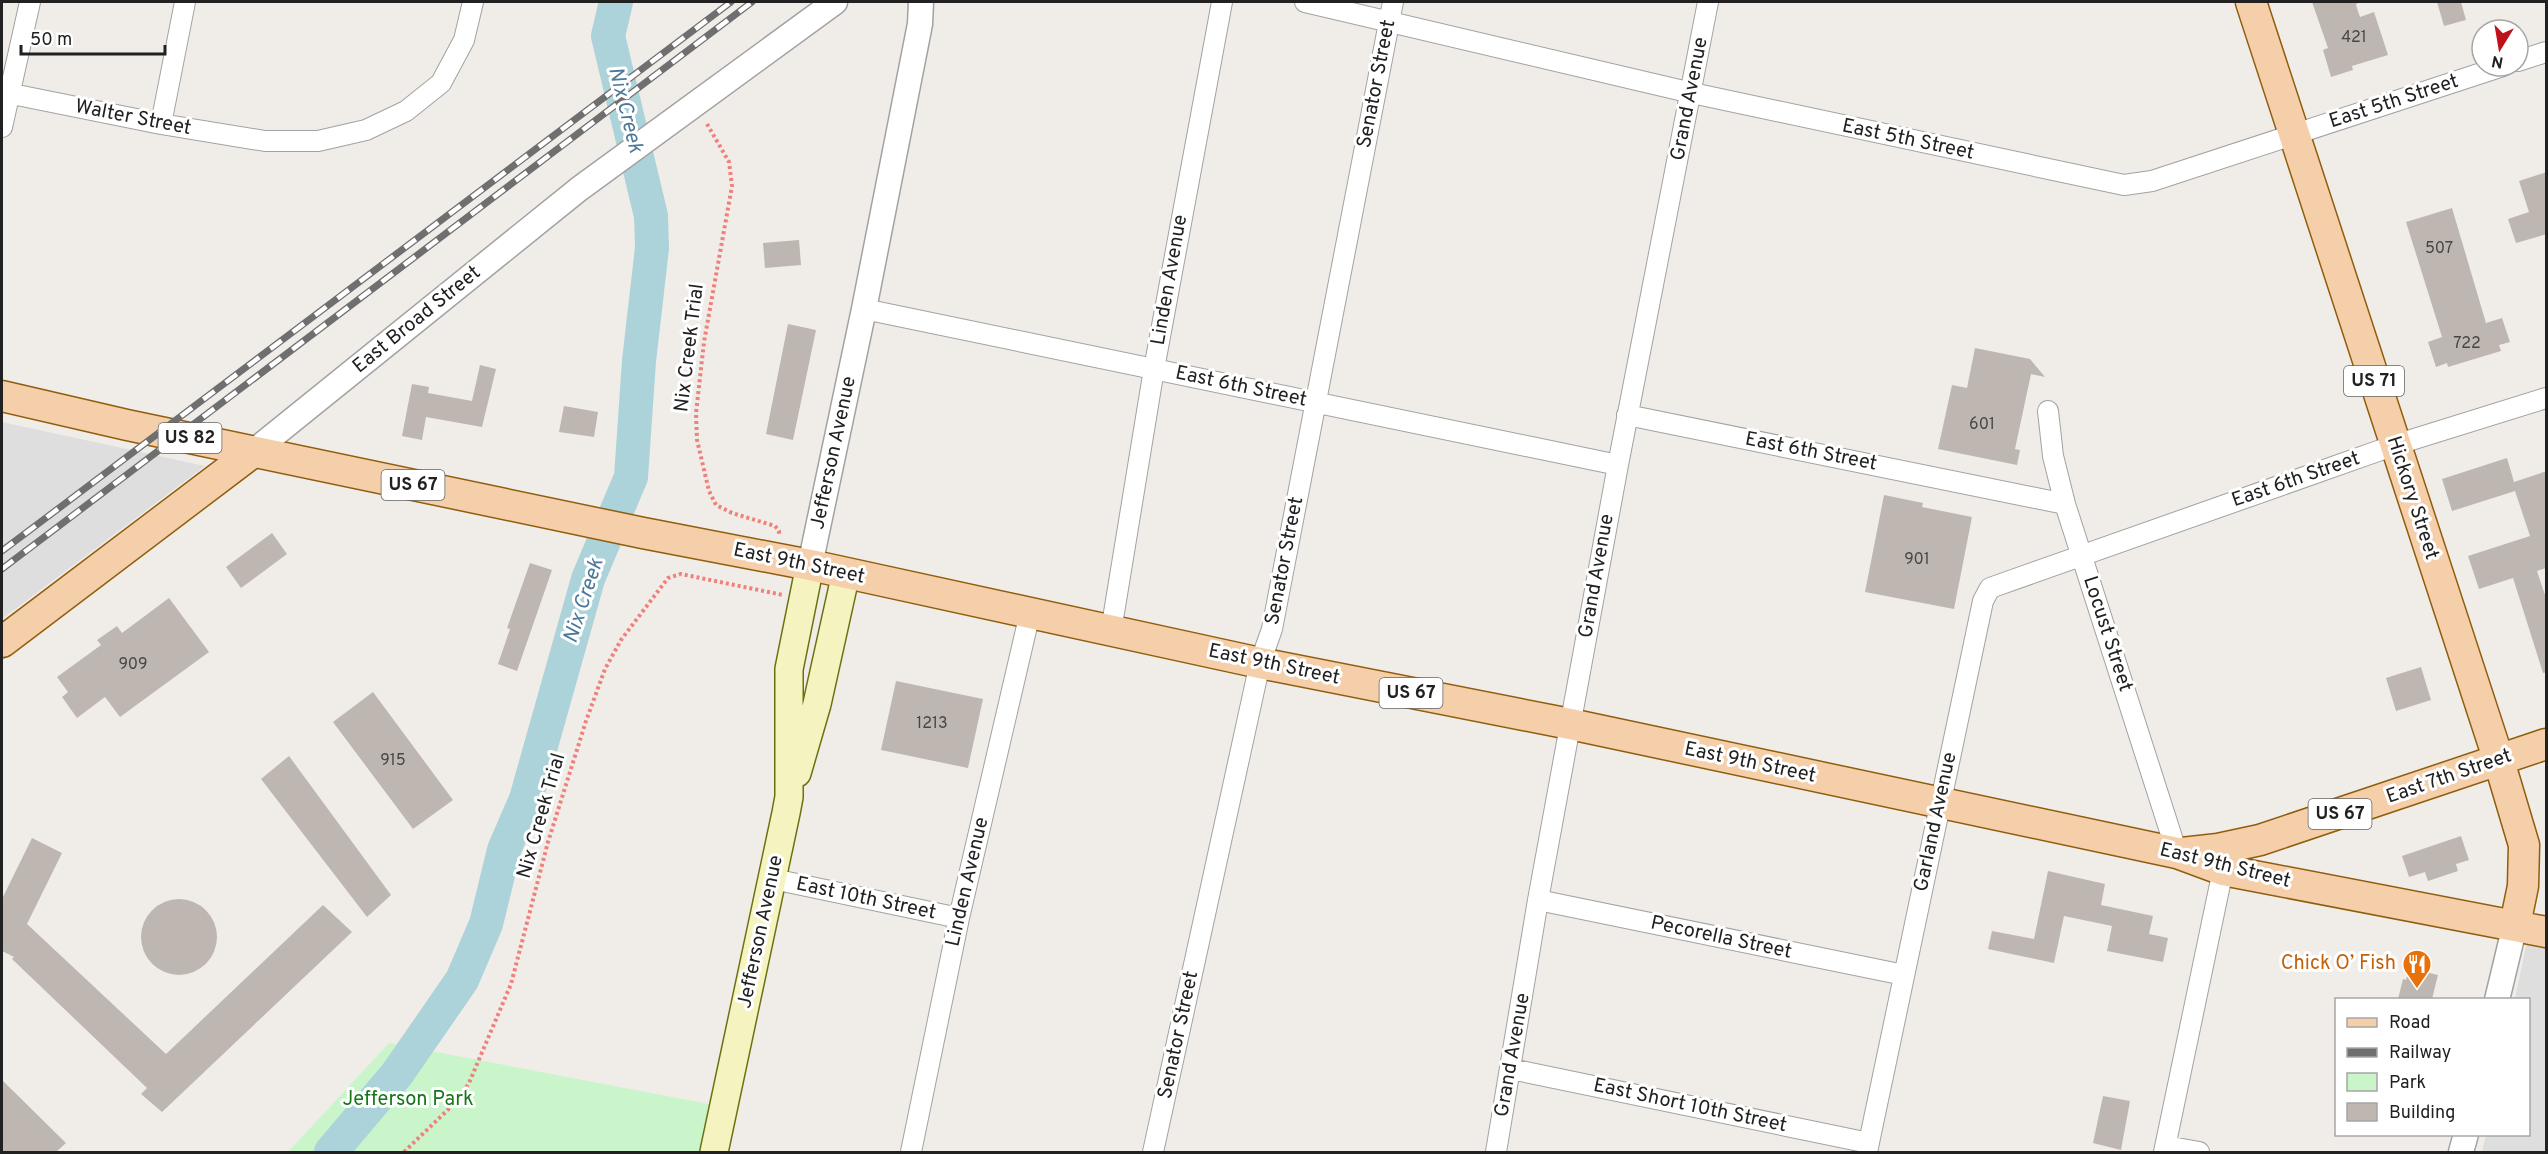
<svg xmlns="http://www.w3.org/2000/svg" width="2548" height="1154" viewBox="0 0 2548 1154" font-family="Overpass,sans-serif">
  <rect width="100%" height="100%" fill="#f0ede8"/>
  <path fill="#dfdede" d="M2 422 205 466 2 619Z
    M2527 941 2546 946V1152H2482L2486 1135 2528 1134V1000L2515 999Z"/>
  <path fill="#caf5cb" d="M389 1043 714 1105 703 1152H288Z"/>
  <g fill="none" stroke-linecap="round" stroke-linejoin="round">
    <path stroke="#acd2da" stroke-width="34" d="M331 1152 397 1074 462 980 486 924 504 850 526 799 588 579 631 477 639 361 652 248 651 216 608 36 616 2"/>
  </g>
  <path fill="#beb6b1" d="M2312 2H2358L2356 5 2360 17 2374 12 2388 55 2352 66 2353 70 2331 77 2323 50 2328 48Z
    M2437 2H2461L2466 20 2444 26Z
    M2547 172V234L2516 243 2508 219 2529 212 2519 181Z
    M2452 208 2486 323 2502 318 2510 342 2499 345 2501 351 2448 367 2447 363 2436 367 2428 342 2442 337 2406 222Z
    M799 240 801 265 765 268 763 243Z
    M788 324 816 330 793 440 766 434Z
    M1975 348 2030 359 2045 377 2031 374 2015 449 2020 450 2017 465 1938 449 1952 385 1967 388Z
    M480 365 496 369 482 427 426 417 422 440 402 436 412 384 429 387 428 393 472 401Z
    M564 406 598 412 594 437 559 432Z
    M2507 458 2514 482 2547 471 2546 568 2537 571 2547 601V672L2543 673 2513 578 2479 589 2468 556 2530 536 2515 491 2452 511 2442 479Z
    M1884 495 1923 503 1922 507 1972 517 1954 609 1865 592Z
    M272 533 287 554 241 588 226 567Z
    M530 563 552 570 517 671 498 664 510 629 507 628Z
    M169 598 209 652 120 717 105 697 77 718 62 697 68 692 57 677 101 645 97 640 117 626 122 633Z
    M2421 667 2431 700 2396 711 2386 678Z
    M896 681 983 699 968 768 881 750Z
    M373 692 453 800 413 829 333 722Z
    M289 756 391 895 367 917 261 779Z
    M2461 836 2469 860 2456 864 2458 871 2428 881 2425 872 2409 877 2402 856Z
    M32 838 62 853 27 924 166 1054 323 905 352 932 162 1112 141 1094 147 1088 12 959 14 957 2 951V899Z
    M2048 871 2105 884 2101 905 2153 916 2149 934 2168 938 2163 962 2107 951 2112 926 2064 916 2054 963 1988 949 1992 931 2034 939Z
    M141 937a38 38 0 1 1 76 0a38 38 0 1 1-76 0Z
    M2409 968 2438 975 2432 999H2398L2403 979 2406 980Z
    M2 1080 66 1143 56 1152H2Z
    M2103 1096 2130 1101 2121 1150 2093 1143Z"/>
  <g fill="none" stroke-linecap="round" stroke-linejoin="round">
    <g stroke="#a2a2a2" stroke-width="22">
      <path id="minor" d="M1305 2 1692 93 2124 185 2152 181 2503 66
        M2518 61 2546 52
        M2 92 161 124 265 141H318L366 130 406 111 441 83 464 40 473 2
        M161 124 185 2
        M2 127 30 2
        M864 309 1618 465
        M2048 411 2053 456 2065 504 2177 853
        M1627 415 2065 504
        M1111 631 1154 369 1222 2
        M773 879 959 918
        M1538 900 1904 975
        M1511 1069 1869 1143
        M2166 1146 2199 1152
        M911 1152 959 918 1030 613
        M1153 1152 1260 663 1272 629 1393 2
        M1496 1152 1538 900 1618 465 1708 2
        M1867 1152 1983 601 1990 588 2395 445 2546 398
        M2164 1152 2223 870"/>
    </g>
    <g stroke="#a2a2a2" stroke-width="27">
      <path id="tertiary" d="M253 452 579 189 835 2
        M810 565 864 309 920 24 921 2
        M2497 1000 2515 925
        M2461 1152 2466 1134"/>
    </g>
    <g stroke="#6c710f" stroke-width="30">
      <path id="secondary" d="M797 773 817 704 846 573
        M714 1152 786 813 789 797V669L810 565"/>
    </g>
    <g stroke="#905d0d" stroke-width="33">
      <path id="primary" d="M2251 2 2499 761 2524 845 2523 886 2515 925
        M2 396 127 425 643 533 810 565 1260 663 1570 724 2177 853 2223 870 2546 932
        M2 642 253 452
        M2182 853 2218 849 2260 840 2546 744"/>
    </g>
    <path stroke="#ef807b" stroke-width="4" stroke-dasharray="3 3" stroke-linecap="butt" d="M707 124 729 162 732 186 704 342 696 413 697 440 709 491 716 505 732 513 775 526 779 531V536
      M404 1152 458 1100 469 1083 511 984 548 842 586 721 605 669 621 640 668 578 681 574 783 595"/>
    <use href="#minor" stroke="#fff" stroke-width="20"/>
    <use href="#tertiary" stroke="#fff" stroke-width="24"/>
    <use href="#secondary" stroke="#f5f4c1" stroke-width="27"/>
    <use href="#primary" stroke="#f4cfa9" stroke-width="30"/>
    <g stroke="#6f6f6f" stroke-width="7">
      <path id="rail" d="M2 551 731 2
        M2 569 752 2"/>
    </g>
    <use href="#rail" stroke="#fff" stroke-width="4.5" stroke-dasharray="14" stroke-linecap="butt"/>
  </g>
  <defs>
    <g id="restaurant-pin" transform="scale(1.5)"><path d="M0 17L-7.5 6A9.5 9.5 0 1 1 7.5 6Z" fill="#e8710a" stroke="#fff"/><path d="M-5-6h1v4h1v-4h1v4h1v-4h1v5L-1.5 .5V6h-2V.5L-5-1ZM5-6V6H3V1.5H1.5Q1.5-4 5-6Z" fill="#fff"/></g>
  </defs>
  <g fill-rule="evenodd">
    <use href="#restaurant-pin" x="2417" y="964"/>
  </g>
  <g text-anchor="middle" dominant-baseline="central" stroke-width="6" stroke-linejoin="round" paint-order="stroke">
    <g font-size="16" fill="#484645">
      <text x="2354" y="38">421</text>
      <text x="2439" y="249">507</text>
      <text x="2467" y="344">722</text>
      <text x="1982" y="425">601</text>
      <text x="1917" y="560">901</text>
      <text x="133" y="665">909</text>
      <text x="932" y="724">1213</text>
      <text x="393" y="761">915</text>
    </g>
    <g fill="#fff" stroke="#646464" stroke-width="1.5">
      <rect x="2344" y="366" width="60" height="30" rx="4.5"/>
      <rect x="158.5" y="423" width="63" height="30" rx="4.5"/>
      <rect x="381.5" y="470" width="63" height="30" rx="4.5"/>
      <rect x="1379.5" y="678" width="63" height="30" rx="4.5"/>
      <rect x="2308.5" y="799" width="63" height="30" rx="4.5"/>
    </g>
    <g font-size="18" font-weight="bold" fill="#212121">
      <text x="2374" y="381">US 71</text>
      <text x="190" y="438">US 82</text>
      <text x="413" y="485">US 67</text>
      <text x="1411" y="693">US 67</text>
      <text x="2340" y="814">US 67</text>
    </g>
    <g font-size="20" fill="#212121" stroke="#fff">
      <text transform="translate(1377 84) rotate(-79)">Senator Street</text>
      <text transform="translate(1690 99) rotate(-79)">Grand Avenue</text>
      <text transform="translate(2394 102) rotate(-18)">East 5th Street</text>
      <text transform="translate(133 118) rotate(11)">Walter Street</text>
      <text transform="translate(1908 140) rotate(12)">East 5th Street</text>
      <text transform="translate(1170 280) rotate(-80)">Linden Avenue</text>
      <text transform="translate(417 320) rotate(-39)">East Broad Street</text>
      <text transform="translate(690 348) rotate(-83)">Nix Creek Trial</text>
      <text transform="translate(1241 387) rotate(12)">East 6th Street</text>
      <text transform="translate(1811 452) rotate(11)">East 6th Street</text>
      <text transform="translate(834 453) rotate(-78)">Jefferson Avenue</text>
      <text transform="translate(2296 480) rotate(-19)">East 6th Street</text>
      <text transform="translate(2412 498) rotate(72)">Hickory Street</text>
      <text transform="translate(1285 561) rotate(-79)">Senator Street</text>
      <text transform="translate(799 564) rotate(12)">East 9th Street</text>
      <text transform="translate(1597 576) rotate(-80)">Grand Avenue</text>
      <text transform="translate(2107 634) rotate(72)">Locust Street</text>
      <text transform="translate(1274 665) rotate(12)">East 9th Street</text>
      <text transform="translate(1750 763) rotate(12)">East 9th Street</text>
      <text transform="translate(2449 777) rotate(-19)">East 7th Street</text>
      <text transform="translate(542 816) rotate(-74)">Nix Creek Trial</text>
      <text transform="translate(1936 822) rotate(-78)">Garland Avenue</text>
      <text transform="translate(2225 866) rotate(14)">East 9th Street</text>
      <text transform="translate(968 882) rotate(-77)">Linden Avenue</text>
      <text transform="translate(866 899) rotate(12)">East 10th Street</text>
      <text transform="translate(761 932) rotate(-78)">Jefferson Avenue</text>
      <text transform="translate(1721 938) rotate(12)">Pecorella Street</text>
      <text transform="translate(1179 1035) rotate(-78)">Senator Street</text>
      <text transform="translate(1513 1055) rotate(-80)">Grand Avenue</text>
      <text transform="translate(1690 1106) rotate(12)">East Short 10th Street</text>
    </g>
    <g font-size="20" fill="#c56008" stroke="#fff" text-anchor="end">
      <text x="2396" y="964">Chick O’ Fish</text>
    </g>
    <g font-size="20" fill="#157818" stroke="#fff">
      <text x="408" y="1100">Jefferson Park</text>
    </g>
    <g font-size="21" font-style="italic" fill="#4d789a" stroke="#fff">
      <text transform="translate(625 110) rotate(76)">Nix Creek</text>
      <text transform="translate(584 601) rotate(-72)">Nix Creek</text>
    </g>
  </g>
  <rect width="2548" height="1154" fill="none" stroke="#212121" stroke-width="6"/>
  <rect x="2335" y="998" width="195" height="138" fill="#ffffff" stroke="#a6a6a6" stroke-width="1.5"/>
  <rect x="2347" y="1018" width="30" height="9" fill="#f4cfa9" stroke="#a6a6a6" stroke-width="1.5"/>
  <text x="2389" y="1028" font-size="18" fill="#212121">Road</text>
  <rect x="2347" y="1048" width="30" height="9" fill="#6f6f6f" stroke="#a6a6a6" stroke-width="1.5"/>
  <text x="2389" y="1058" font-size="18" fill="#212121">Railway</text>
  <rect x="2347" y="1073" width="30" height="18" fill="#caf5cb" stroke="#a6a6a6" stroke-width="1.5"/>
  <text x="2389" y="1088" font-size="18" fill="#212121">Park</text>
  <rect x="2347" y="1103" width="30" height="18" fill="#beb6b1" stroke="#a6a6a6" stroke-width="1.5"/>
  <text x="2389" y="1118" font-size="18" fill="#212121">Building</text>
  <g transform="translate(2500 48) rotate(191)"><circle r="28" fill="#ffffff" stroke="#a6a6a6" stroke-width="1.5"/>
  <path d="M0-4.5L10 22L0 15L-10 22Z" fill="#c0111b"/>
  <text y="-9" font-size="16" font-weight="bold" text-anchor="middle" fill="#212121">N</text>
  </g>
  <path d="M21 45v9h144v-9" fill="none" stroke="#212121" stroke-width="3"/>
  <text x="30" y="45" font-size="18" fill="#212121" stroke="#ffffff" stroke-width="4.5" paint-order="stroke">50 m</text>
</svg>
